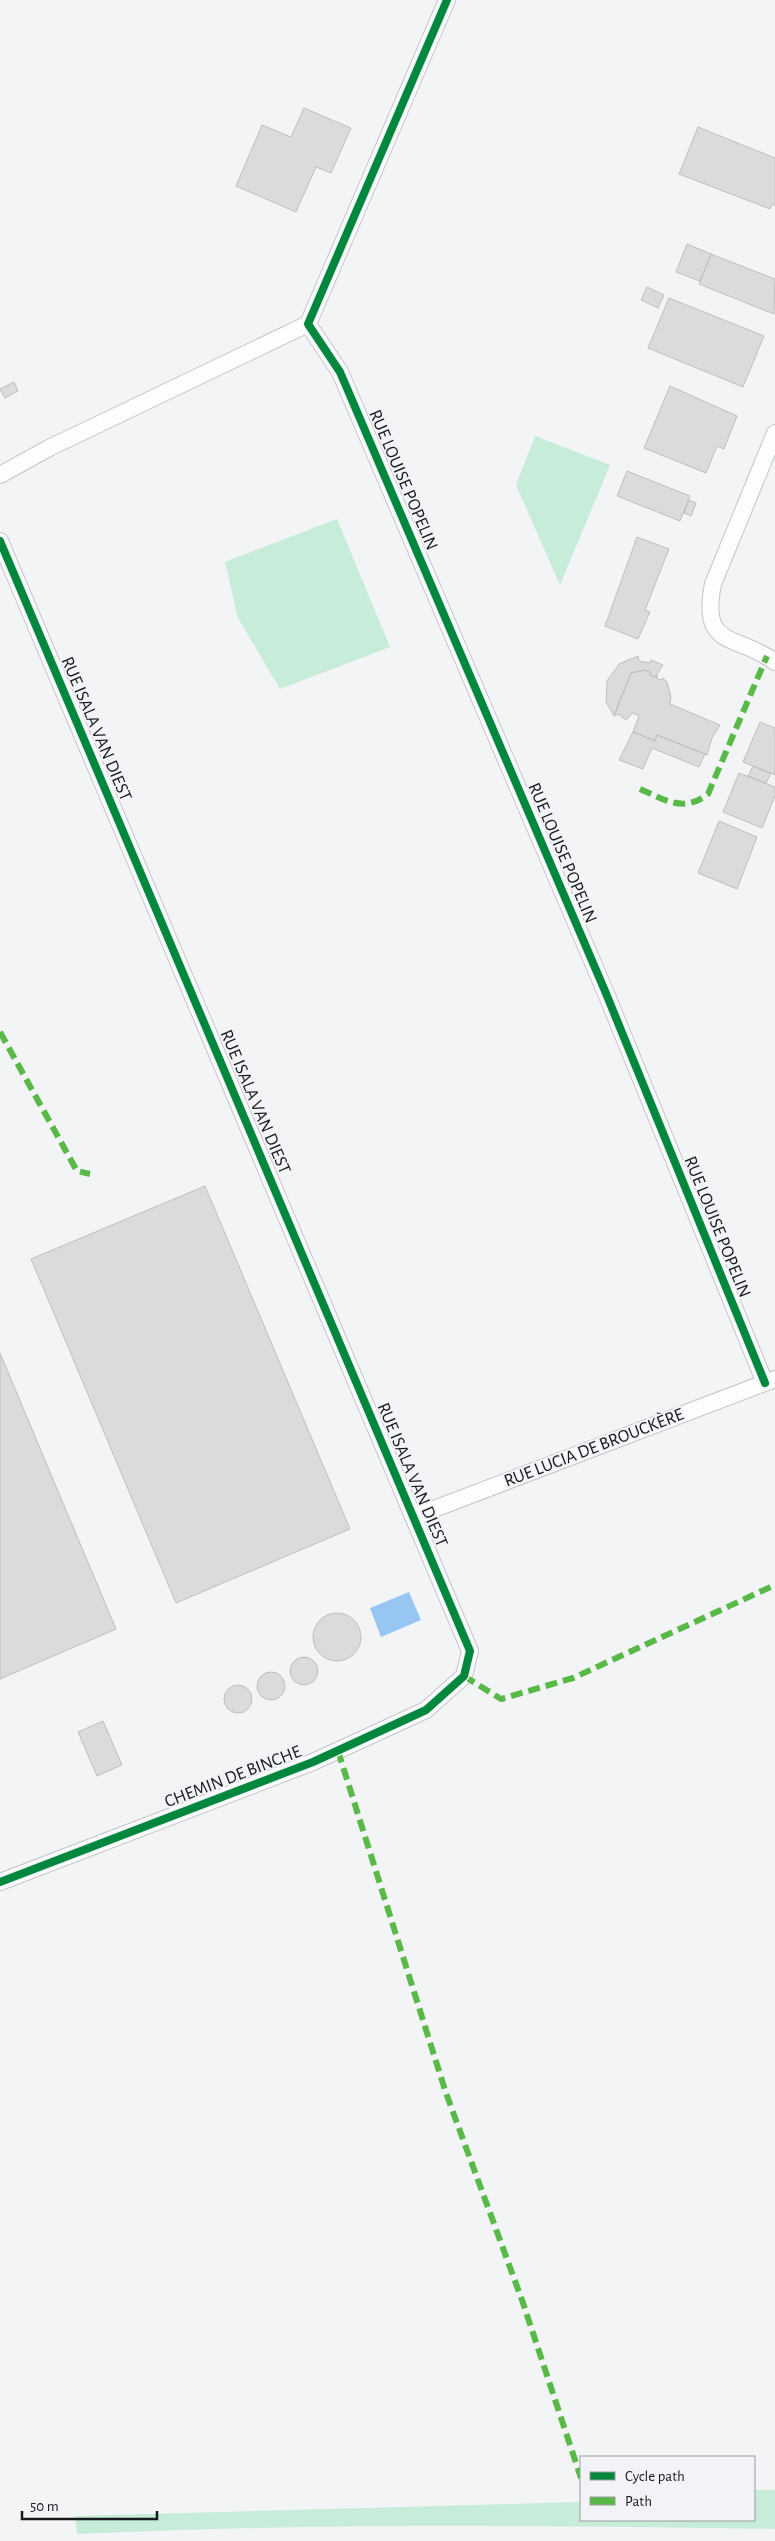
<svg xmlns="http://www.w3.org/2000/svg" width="775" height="2541" viewBox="0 0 775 2541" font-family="'Alegreya Sans',sans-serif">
  <rect width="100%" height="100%" fill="#f2f4f6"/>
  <path fill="#c7ecd9" d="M535 436 610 465 560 585 516 485Z
    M337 519 390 647 280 689 238 618 225 562Z
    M754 2490H775V2529C543 2525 309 2523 77 2534L75 2516 581 2502V2520H754Z"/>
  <path fill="#98c6f3" d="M409 1592 421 1620 381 1637 370 1608Z"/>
  <path fill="#dadbdc" stroke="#bebfc1" d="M304 108 351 128 331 173 316 167 296 212 236 186 262 125 291 137Z
    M698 127 775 158V206L772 204 770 209 679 174Z
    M687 244 711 254 700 281 676 272Z
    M711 254 775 279 774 314 699 284Z
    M647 287 664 295 658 308 641 300Z
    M669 298 764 336 743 387 648 348Z
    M14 382 18 391 5 398 0 389Z
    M670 386 737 416 724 449 717 446 706 473 644 448Z
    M627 471 690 496 680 521 617 496Z
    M689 500 696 503 691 516 684 513Z
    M637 537 669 549 645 610 650 612 638 639 605 626Z
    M638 656 639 661 650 663 651 660 663 665 655 677 650 675V672L644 670 631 673 614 716 606 702 607 681 619 664Z
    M644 670 650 672V675L655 677 658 675 656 678 662 680 663 678 667 682 671 697 670 704 720 725 712 738 707 755 657 735 655 741 633 732 639 716 633 713 626 720 618 714 614 716 631 673Z
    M760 722 775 728V775L743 762Z
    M633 732 655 741 657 735 705 754 699 767 652 748 643 769 619 760Z
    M753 766 771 773 766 783 748 776Z
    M739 773 775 787V796L762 828 723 812Z
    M719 821 757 837 737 889 698 873Z
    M205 1186 350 1529 176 1603 31 1259Z
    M0 1353 116 1629 0 1679Z
    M313 1637a24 24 0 1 1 48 0a24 24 0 1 1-48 0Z
    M290 1671a14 14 0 1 1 28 0a14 14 0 1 1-28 0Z
    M257 1686a14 14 0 1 1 28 0a14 14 0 1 1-28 0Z
    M224 1699a14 14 0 1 1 28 0a14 14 0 1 1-28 0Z
    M103 1721 122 1765 97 1776 78 1732Z"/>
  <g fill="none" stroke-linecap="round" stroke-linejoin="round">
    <g stroke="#c3c5c6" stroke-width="18">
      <path id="minor" d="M447 0 308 324 340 372 605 991 765 1383
        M775 433 713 584C700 650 736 633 775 662
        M0 475 49 448 308 324
        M0 541 470 1651 464 1676 426 1710 313 1762 0 1882
        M413 1517 775 1379"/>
    </g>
    <use href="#minor" stroke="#fdfdfe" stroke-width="16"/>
    <path stroke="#58b947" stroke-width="6" stroke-dasharray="12 6" stroke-linecap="butt" d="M640 789C665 800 684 813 708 794L767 656
      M0 1032 77 1171 90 1174
      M464 1676 501 1699 573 1678 775 1585
      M338 1751 446 2093 522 2300 581 2478"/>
    <g stroke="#f1f3f7" stroke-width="11">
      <path id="cycleway" d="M447 0 308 324 340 372 605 991 765 1383
        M0 541 470 1651 464 1676 426 1710 313 1762 0 1882"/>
    </g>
    <use href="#cycleway" stroke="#00873e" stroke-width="8"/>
  </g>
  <g text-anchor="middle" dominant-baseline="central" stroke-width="4" stroke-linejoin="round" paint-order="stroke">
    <g font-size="18" fill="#18191a" stroke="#f1f3f7">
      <text transform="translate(403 480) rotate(67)">RUE LOUISE POPELIN</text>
      <text transform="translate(96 729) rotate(67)">RUE ISALA VAN DIEST</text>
      <text transform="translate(562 853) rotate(67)">RUE LOUISE POPELIN</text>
      <text transform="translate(255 1102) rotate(67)">RUE ISALA VAN DIEST</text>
      <text transform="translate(717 1227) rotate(68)">RUE LOUISE POPELIN</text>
      <text transform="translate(594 1448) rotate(-21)">RUE LUCIA DE BROUCKÈRE</text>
      <text transform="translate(412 1475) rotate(67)">RUE ISALA VAN DIEST</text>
      <text transform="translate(233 1777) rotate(-21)">CHEMIN DE BINCHE</text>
    </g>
  </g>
  <rect x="580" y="2456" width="175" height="65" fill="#f1f3f7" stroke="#9a9c9f"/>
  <rect x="590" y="2472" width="25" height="8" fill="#00873e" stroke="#9a9c9f"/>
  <text x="625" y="2481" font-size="15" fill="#18191a">Cycle path</text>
  <rect x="590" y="2497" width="25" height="8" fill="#58b947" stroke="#9a9c9f"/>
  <text x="625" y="2506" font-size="15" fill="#18191a">Path</text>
  <path d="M22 2511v8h135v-8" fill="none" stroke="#18191a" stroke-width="2.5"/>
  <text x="30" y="2511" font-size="15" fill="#18191a" stroke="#f1f3f7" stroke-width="4" paint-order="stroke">50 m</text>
</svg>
